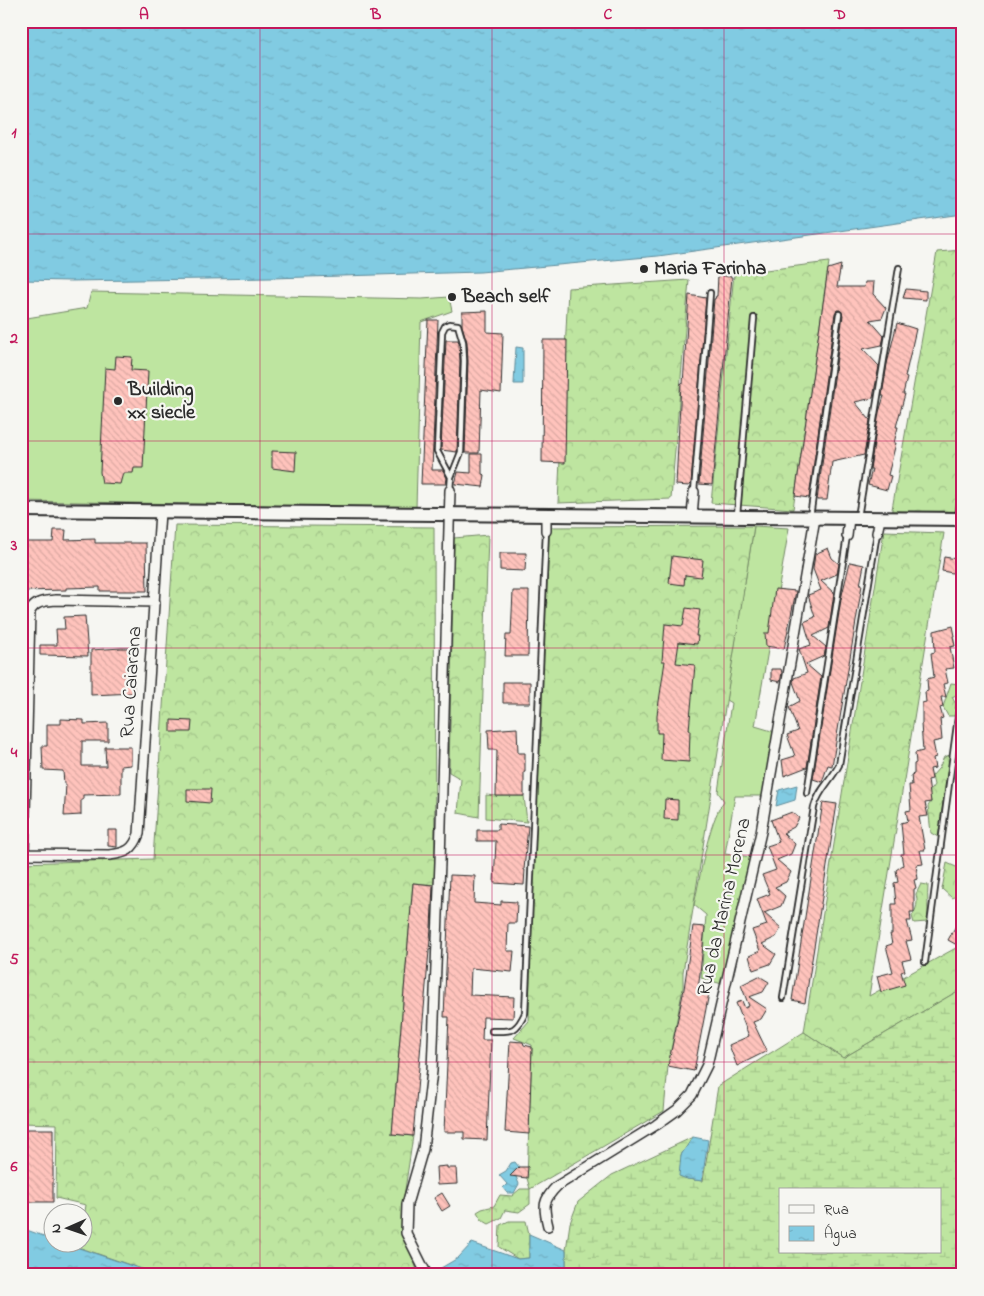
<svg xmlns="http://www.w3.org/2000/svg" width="984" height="1296" viewBox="0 0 984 1296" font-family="'Indie Flower',sans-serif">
  <defs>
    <pattern id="forest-crowns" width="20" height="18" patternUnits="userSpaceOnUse" patternTransform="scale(1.25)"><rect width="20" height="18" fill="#bee5a0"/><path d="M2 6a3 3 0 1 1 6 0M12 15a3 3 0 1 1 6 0" fill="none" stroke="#a3c58a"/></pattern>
    <pattern id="wetland-marsh" width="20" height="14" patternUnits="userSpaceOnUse" patternTransform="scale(1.25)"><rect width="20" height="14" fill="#bee5a0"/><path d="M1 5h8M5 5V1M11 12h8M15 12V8" fill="none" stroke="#a3c58a"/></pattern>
    <pattern id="water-ripples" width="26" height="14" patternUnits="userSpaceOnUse" patternTransform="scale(1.25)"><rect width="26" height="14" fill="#81cbe2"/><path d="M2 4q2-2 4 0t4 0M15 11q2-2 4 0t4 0" fill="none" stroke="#70aec2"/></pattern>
    <pattern id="building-back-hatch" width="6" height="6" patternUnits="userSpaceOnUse" patternTransform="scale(1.25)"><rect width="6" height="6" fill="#ffc3bc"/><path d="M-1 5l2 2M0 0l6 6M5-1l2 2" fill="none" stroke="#dba8a2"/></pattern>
  </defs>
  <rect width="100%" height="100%" fill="#f6f6f2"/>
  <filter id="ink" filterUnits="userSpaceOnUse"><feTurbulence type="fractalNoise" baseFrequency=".02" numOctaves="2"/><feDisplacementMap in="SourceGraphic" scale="10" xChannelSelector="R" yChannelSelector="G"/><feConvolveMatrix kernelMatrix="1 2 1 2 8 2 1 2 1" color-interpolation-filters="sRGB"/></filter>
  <g filter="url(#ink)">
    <path fill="#bee5a0" stroke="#748866" d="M91 292 422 299 449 297 452 311 421 322 416 508 21 501V319L87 308Z
      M754 526 789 528 755 726 775 732 763 796H735L725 854 752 857 722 984 701 978 706 915 694 905C700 878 708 822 724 801L718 792 731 703 726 700Z"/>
    <path fill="url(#forest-crowns)" stroke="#748866" d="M963 250V457L955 512 891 515 937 252Z
      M829 262 793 509 711 503 734 274Z
      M689 280 671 499 558 503 568 288Z
      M175 525 434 527 435 885 413 883 392 1134 413 1136 403 1203 404 1235 419 1275H159L78 1247V1244H82L83 1224 86 1205 56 1198 57 1124 21 1123V863L153 859Z
      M754 526 683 972V988L668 1066 664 1111 530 1189V1204L519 1212 505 1210 501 1218 489 1224 482 1220 477 1212 482 1209 494 1206 500 1195 512 1196 520 1189H530L527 1178 532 1045 514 1038 529 1021 533 822 549 527Z
      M884 531 944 533 869 996 963 944V988L843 1058 804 1032Z
      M488 535 479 817 458 813 461 779 449 772 454 538Z
      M951 683 959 684 958 694 952 697 957 706 955 716H948L943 707Z
      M950 755 938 837 931 833 928 806 931 802 929 792 934 785 932 776 939 768 944 757Z
      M486 795 496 796H524L527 822 486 818Z
      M947 863 963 870 959 879 963 883C963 892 960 894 952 898L942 889Z
      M921 884 928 885C927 898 929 909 927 922L914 923 912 916C917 909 918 902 916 894Z
      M509 1221H526L529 1234V1258L518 1259 499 1247 500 1225Z"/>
    <path fill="url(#wetland-marsh)" stroke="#748866" fill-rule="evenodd" d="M963 988V1260H958L957 1275H566V1250L570 1223 578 1202 612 1175 693 1137 681 1155 687 1179 703 1181 718 1086 804 1032 843 1058ZM780 1190H940V1252H780Z"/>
    <path fill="url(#water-ripples)" stroke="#5f8b99" d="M21 21H963V214L658 256 480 272 272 278 71 281 21 280Z
      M516 347 523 348V384H514Z
      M797 785 795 800 776 806 779 790Z
      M693 1137 708 1140 702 1181 687 1179 679 1176 681 1155Z
      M515 1162 519 1167 514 1172 519 1184 514 1193H507L503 1188 507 1184 499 1175 506 1171 511 1163Z
      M21 1228 52 1239V1244H67L159 1275H21Z
      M529 1234 566 1250V1275H429L458 1258 472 1243 518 1259 529 1258Z"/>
    <path fill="url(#building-back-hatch)" stroke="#2b2b2b" d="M841 265 837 287H864L865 282H874L873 294 886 308 882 318 870 320 884 336 882 345 863 349 879 366 873 398 855 402 870 420 864 455 832 462 827 500H817L843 315 840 310H837L835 313 809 498 795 496 828 269Z
      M718 275 732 277 712 485 699 484 714 299H715L716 296H717Z
      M906 289 926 291V300L903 298Z
      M689 295 706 298 691 484 689 486 676 485 681 383 683 384Z
      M487 311V332L503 333 501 393 481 390 479 453H465L468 361 467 342 462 326V312Z
      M428 320H438L432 470H443L447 478 446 484H421Z
      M897 323 916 329 905 377 907 378 903 394H905L896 427H898L894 443H896L888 475 891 476 887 490 868 485 872 469H870L879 412 884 396H882L887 364Z
      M446 340H458L459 343 460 361 457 452 441 450Z
      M543 340H567L565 463 542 462Z
      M116 356 132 357 131 370 148 371 143 468H134L133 473H123L120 484 102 483 100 472 105 368 115 369Z
      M272 451 296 452 295 471 272 468Z
      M471 454H482V474L485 475 483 487 455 484 458 472 471 473Z
      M54 530H66L65 540 95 539V543H146L147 591H100V587L66 588V590L22 591 21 542H53Z
      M828 548 832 558 839 564 837 574 821 581 834 593 829 628 813 636 826 647 824 656 806 664 821 677 807 767 784 776 782 760 795 756 787 735 798 731 789 707 800 701 793 682 794 678 807 673 799 649 811 645 804 622 815 617 808 595 821 590 813 569 815 554Z
      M500 553H526L525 571 500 570Z
      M672 556 703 560 701 577 685 575 684 585 669 583Z
      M944 557 963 560V575L942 571Z
      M850 562 864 565 860 585H862L832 766 828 765 822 782 813 779 841 599Z
      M775 589 796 591 784 649 766 646 765 633H769Z
      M513 591H529L528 656H505L506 635H511Z
      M686 608 700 610 696 636H698L697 644 679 642 676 663 695 665 689 730H690L689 762 661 760 662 733H657V715L665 661H662L665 624 683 626Z
      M85 616 88 656 40 655V645H57L56 629H65L64 617Z
      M953 626 955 636H953L955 646 950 647 954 668 945 669 948 683 943 684 946 697H941L943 707 940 708 943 718 940 719 942 740 933 742 936 757 933 758 935 768 930 769 932 779 928 780 931 802 925 803 928 816 919 817 925 850H920L923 864 916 865 918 879 914 880 916 888 914 889V912H910L911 921H907L912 940 906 941 911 959 902 961 905 971 901 972 905 985 881 992 877 976 893 972 886 946 892 944 890 934H892V904H896L894 883 898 882 896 870 903 865 901 854H904L901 823 908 821 906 811 911 810 909 785H912L911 775 914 774V764L916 763 915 753 923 751 921 724H922V703L926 702 925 692 928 691 927 679 934 677 931 653 935 652 934 631Z
      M121 648H132L134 693 91 695V650Z
      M771 669H781L782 673 780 682 771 680Z
      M503 682H530V703H503Z
      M61 719 84 720V724L108 723V741H82V766H106L105 747H131V765L121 766V794L83 795V800H81V815L64 816 66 784H64L63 771 43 770 42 746H47V724H61Z
      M171 720 192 721 191 732H171Z
      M517 728 518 753H525V772H524V796H496L497 750H489L488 730Z
      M187 789H211L210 803 187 801Z
      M665 799 678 800V820L664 819Z
      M823 802 837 804 805 1003 792 1000Z
      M792 812 799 818 794 827 783 833 795 844 791 854 777 860 791 872 786 882 775 887 785 896 781 906 764 913 781 928 776 937 762 944 776 954 770 964 753 970 749 956 760 951 752 930 767 925 757 899 770 894 762 875 776 870 767 846 779 842 771 820Z
      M498 824 528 826 524 870H525L524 885 494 883 496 841H477V830H498Z
      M108 830H117V847L108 846Z
      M450 875 475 876 474 903 501 905V901L517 902 516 923H508L507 951H514L512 972 471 968 470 995 514 997 513 1018 483 1017 482 1040H491L487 1140 464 1139V1132H444L449 1017H444Z
      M413 883 433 885 431 928 413 1136 392 1134Z
      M963 913V937L957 945 948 940Z
      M693 926 705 927 698 991 709 993 694 1071 668 1066 684 989Z
      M759 976 769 982 763 992 749 997 767 1009 761 1019 753 1022 767 1051 737 1066 729 1045 749 1036 736 1003 742 1001 745 1008 749 1006 741 985Z
      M510 1041 523 1042 524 1045 532 1047 529 1134 505 1132Z
      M21 1129H53V1202H21Z
      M447 1166V1168H456L457 1184 437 1185 436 1167Z
      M519 1167H528L527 1178 510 1176Z
      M442 1193 450 1206 442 1211 434 1198Z"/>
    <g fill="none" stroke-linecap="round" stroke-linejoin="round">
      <g stroke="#2b2b2b" stroke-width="8">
        <path id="service" d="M450 490 451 477 461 452 464 361 463 342 458 325 449 324 445 326 442 332 437 451 451 477
          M694 492 710 293
          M737 515 754 318
          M810 517 839 314
          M858 517 899 268
          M807 793 847 536
          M925 962 963 680
          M783 998 814 807C819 789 831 781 839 765L877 533
          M492 1031C511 1031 516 1033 525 1013L546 531"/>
      </g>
      <g stroke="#2b2b2b" stroke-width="12">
        <path id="minor" d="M692 516 694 492
          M960 519 963 498
          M546 531V516
          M877 533 880 519
          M847 536 849 518
          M21 854 109 855C127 853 133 850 139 834L160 512
          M24 854 30 611C36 601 45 601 56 600L155 602
          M548 1226C543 1206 543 1200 557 1186L656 1125 677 1110 692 1095 707 1065 761 832 815 518
          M427 1275 406 1233 407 1204 423 1149 432 1071 440 862 450 490"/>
      </g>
      <g stroke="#2b2b2b" stroke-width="16">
        <path id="secondary" d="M21 510 963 519"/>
      </g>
      <use href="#service" stroke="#f6f6f2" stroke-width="4.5"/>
      <use href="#minor" stroke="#f6f6f2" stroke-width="9"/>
      <use href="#secondary" stroke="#f6f6f2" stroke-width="12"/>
    </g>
  </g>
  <path fill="none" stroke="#c2185b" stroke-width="1" stroke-opacity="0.55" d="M260 21V1275M492 21V1275M724 21V1275M21 234H963M21 441H963M21 648H963M21 855H963M21 1062H963"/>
  <g fill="#2b2b2b" stroke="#f6f6f2" stroke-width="2">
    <circle cx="644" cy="269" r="5"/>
    <circle cx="452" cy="297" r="5"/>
    <circle cx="118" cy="401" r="5"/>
  </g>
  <g text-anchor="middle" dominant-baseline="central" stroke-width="4.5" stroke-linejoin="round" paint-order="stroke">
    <g font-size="20" font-weight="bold" fill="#2b2b2b" stroke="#f6f6f2" text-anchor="start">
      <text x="654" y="269">Maria Farinha</text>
      <text x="462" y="297">Beach self</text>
      <text x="128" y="390">Building<tspan x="128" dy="23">xx siecle</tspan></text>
    </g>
    <g font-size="20" fill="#2b2b2b" stroke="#f6f6f2">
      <text transform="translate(132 682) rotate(-86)">Rua Caiarana</text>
      <text transform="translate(725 907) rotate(-77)">Rua da Marina Morena</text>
    </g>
  </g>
  <rect width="984" height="1296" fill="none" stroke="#f6f6f2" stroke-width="55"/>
  <rect x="779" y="1188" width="162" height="65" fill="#f6f6f2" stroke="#a5a5a2"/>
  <rect x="789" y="1205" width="25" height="8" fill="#f6f6f2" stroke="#a5a5a2"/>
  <text x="824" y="1214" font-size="15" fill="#2b2b2b">Rua</text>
  <rect x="789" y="1226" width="25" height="15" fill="url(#water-ripples)" stroke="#a5a5a2"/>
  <text x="824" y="1238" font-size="15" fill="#2b2b2b">Água</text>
  <g transform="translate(68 1228) rotate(268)"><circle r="24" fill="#f6f6f2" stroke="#a5a5a2"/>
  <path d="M0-4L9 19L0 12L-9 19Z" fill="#2b2b2b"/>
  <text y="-8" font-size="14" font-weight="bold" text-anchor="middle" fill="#2b2b2b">N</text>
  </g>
  <rect x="28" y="28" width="928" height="1240" fill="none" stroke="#c2185b" stroke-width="2"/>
  <g font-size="16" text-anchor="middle" font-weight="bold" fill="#c2185b">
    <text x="144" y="19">A</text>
    <text x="376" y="19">B</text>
    <text x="608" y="19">C</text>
    <text x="840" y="19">D</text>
    <text x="14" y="137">1</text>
    <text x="14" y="343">2</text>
    <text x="14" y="550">3</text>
    <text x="14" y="757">4</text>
    <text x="14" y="964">5</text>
    <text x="14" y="1171">6</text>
  </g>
</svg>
